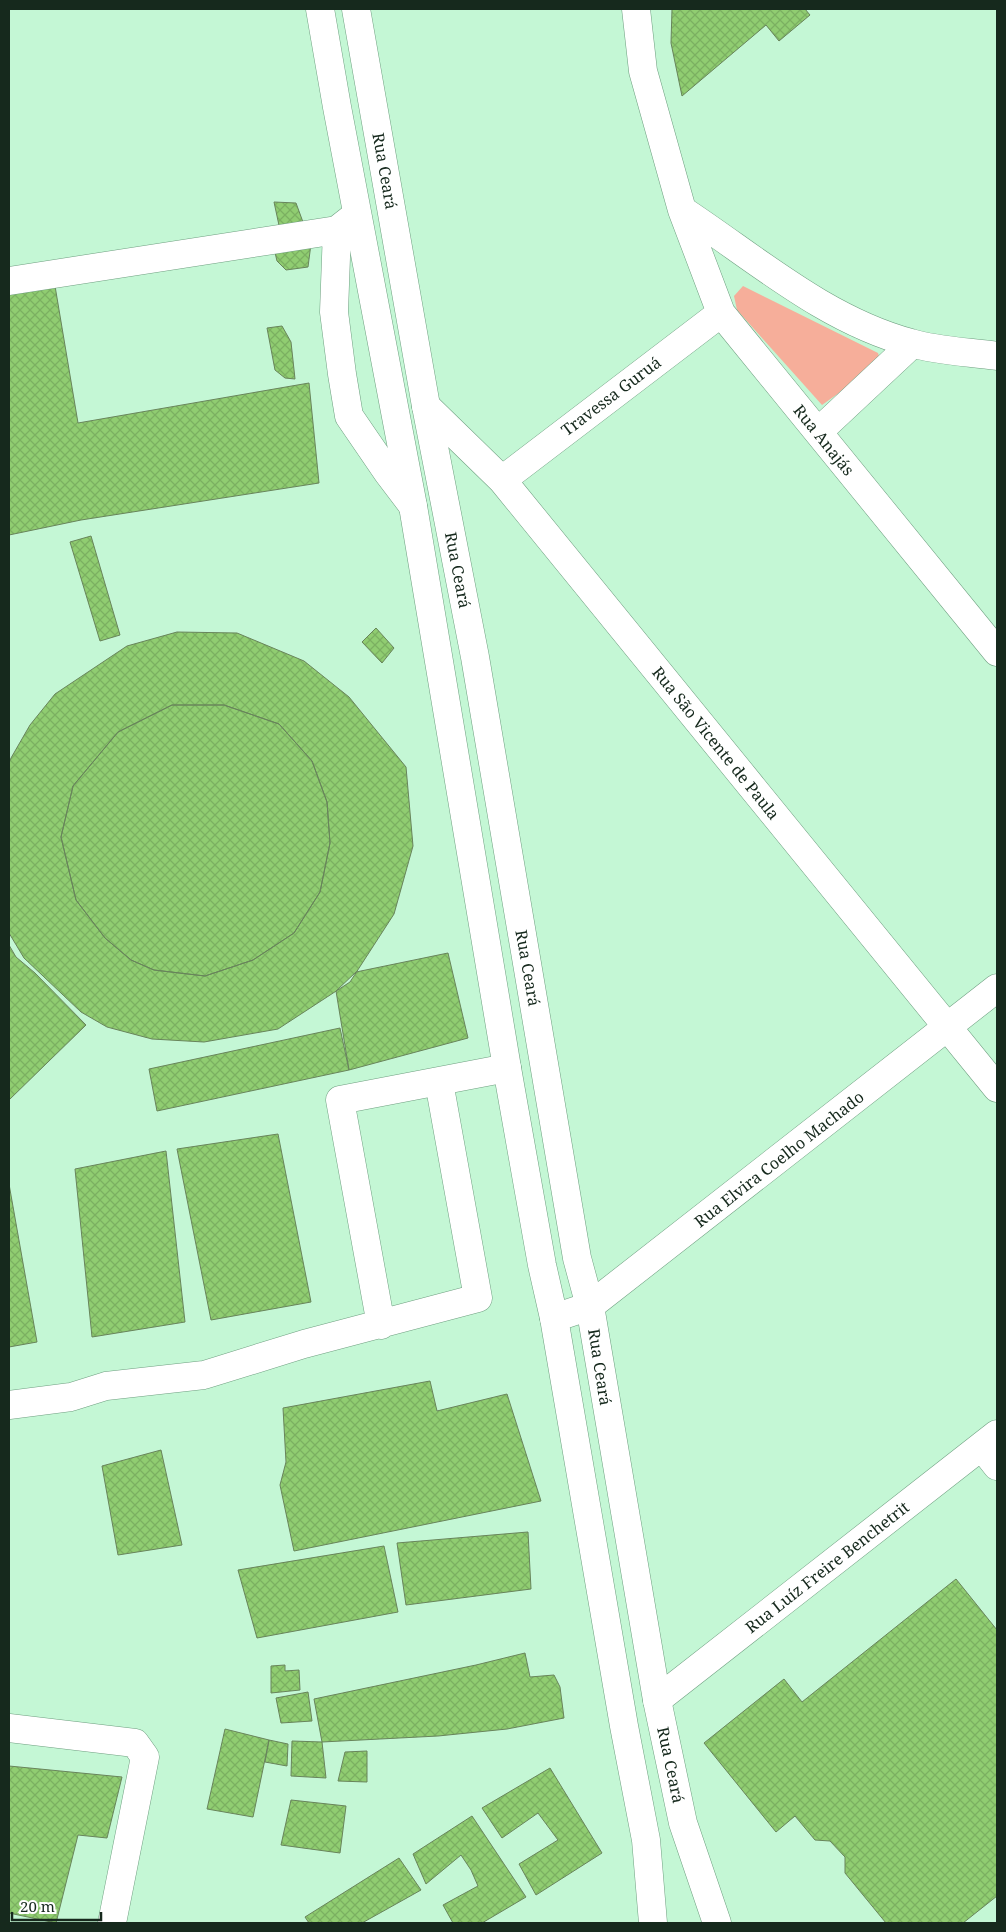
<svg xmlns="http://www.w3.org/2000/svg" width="1006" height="1932" viewBox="0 0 1006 1932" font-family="'Noto Serif',serif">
  <defs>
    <pattern id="building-cross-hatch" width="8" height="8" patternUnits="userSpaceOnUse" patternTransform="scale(1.25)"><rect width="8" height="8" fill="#90cd71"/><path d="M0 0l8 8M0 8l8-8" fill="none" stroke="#7bb061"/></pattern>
  </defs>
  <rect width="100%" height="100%" fill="#c4f7d5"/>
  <path fill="#f6ae9a" d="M743 286 878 353 881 363 822 405 737 310 734 296Z"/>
  <path fill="url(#building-cross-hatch)" stroke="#68845b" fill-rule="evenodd" d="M672 9H805L810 15 779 41 766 25 682 96 671 43Z
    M274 202 296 203 311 244 308 267 286 270 277 261 273 244H283Z
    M53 274 78 423 309 383 319 483 81 520 9 535V281Z
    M282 326 291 342 295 379 285 378 275 370 267 328Z
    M91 536 120 635 100 641 70 542Z
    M376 628 394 648 382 663 362 642Z
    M177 632 237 633 304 661 349 697 406 767 413 846 394 914 350 982 278 1029 204 1042 152 1039 107 1027 81 1012 24 958 9 933V763L11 758 30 725 55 694 127 646ZM172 705H224L279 724 312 761 327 802 330 843 320 892 294 933 253 960 205 976 154 970 131 960 105 938 76 900 61 837 73 786 118 732Z
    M172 705H224L279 724 312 761 327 802 330 843 320 892 294 933 253 960 205 976 154 970 131 960 105 938 76 900 61 837 73 786 118 732Z
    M9 945 16 957 35 973 86 1025 9 1100Z
    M448 953 468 1038 349 1070 336 991 356 972Z
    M340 1028 349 1070 157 1111 149 1069Z
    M278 1134 311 1302 211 1320 177 1149Z
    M166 1151 185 1322 92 1337 75 1169Z
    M9 1184 37 1342 9 1347Z
    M430 1381 437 1411 507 1394 541 1501 294 1551 280 1485 286 1462 283 1408Z
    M161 1450 182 1545 118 1555 102 1466Z
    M528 1532 531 1589 406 1605 397 1543Z
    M384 1546 398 1612 257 1638 238 1570Z
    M956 1579 997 1630V1896L963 1923H886L845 1873V1857L830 1841 815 1840 795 1816 776 1832 704 1743 784 1679 802 1702Z
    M525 1653 530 1677 554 1675 560 1687 564 1718 507 1729 438 1736 322 1742 314 1699 476 1665Z
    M285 1665V1671L299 1670 300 1690 271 1693V1666Z
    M308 1692 312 1721 281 1723 276 1698Z
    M225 1729 269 1740 253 1817 207 1809Z
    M269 1740 288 1744 287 1766 265 1762Z
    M292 1741 322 1742 326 1778 291 1776Z
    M367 1751V1782L338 1781 345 1752Z
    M9 1766 122 1777 107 1838 78 1835 56 1923 9 1913Z
    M550 1768 602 1853 536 1895 519 1864 558 1840 538 1813 502 1838 482 1808Z
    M291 1800 346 1806 340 1853 281 1845Z
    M472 1816 526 1897 482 1923H453L443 1905 478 1886 471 1870 461 1855 426 1884 413 1854Z
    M399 1858 421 1890 362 1923H309L305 1917Z"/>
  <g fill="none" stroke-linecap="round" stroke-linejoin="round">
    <g stroke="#6f9f80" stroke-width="29">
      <path id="minor" d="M636 9 643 71 682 210 721 313 997 652
        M682 210C755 258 825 320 911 343 937 351 970 352 997 356
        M351 219 337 230 334 312 342 374 349 416 388 473 413 506
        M9 281 337 230
        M426 406 502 480 997 1088
        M818 432 912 344
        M502 480 721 313
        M554 1318 590 1306 997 988
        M381 1325 340 1100 507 1068
        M9 1405 71 1397 106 1386 204 1375 304 1344 478 1298 439 1082
        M982 1447 997 1466
        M657 1700 997 1434
        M9 1728 135 1743 145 1757 112 1923"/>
    </g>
    <g stroke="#6f9f80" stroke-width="29">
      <path id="major" d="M320 9 337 107 413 506 507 1068 542 1265 554 1318 624 1726 646 1840 653 1923
        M356 9 426 406 475 657 577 1258 590 1306 657 1700 683 1823 717 1923"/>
    </g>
    <use href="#minor" stroke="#fff" stroke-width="28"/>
    <use href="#major" stroke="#fff" stroke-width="28"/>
  </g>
  <g text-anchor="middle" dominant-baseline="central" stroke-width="4" stroke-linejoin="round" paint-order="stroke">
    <g font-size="16" fill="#16291d" stroke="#fff">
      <text transform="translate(385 171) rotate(80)">Rua Ceará</text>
      <text transform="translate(611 396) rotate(-37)">Travessa Guruá</text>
      <text transform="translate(824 440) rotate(51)">Rua Anajás</text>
      <text transform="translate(458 570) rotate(79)">Rua Ceará</text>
      <text transform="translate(716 743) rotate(51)">Rua São Vicente de Paula</text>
      <text transform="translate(528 968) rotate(80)">Rua Ceará</text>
      <text transform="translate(779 1159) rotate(-38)">Rua Elvira Coelho Machado</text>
      <text transform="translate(600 1367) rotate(81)">Rua Ceará</text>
      <text transform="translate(827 1567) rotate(-38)">Rua Luíz Freire Benchetrit</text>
      <text transform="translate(671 1765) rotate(78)">Rua Ceará</text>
    </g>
  </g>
  <rect width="1006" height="1932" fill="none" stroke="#16291d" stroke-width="20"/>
  <path d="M12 1912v8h89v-8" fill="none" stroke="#16291d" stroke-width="2.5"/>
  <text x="20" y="1912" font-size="15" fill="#16291d" stroke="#ffffff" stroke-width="4" paint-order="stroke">20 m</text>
</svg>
